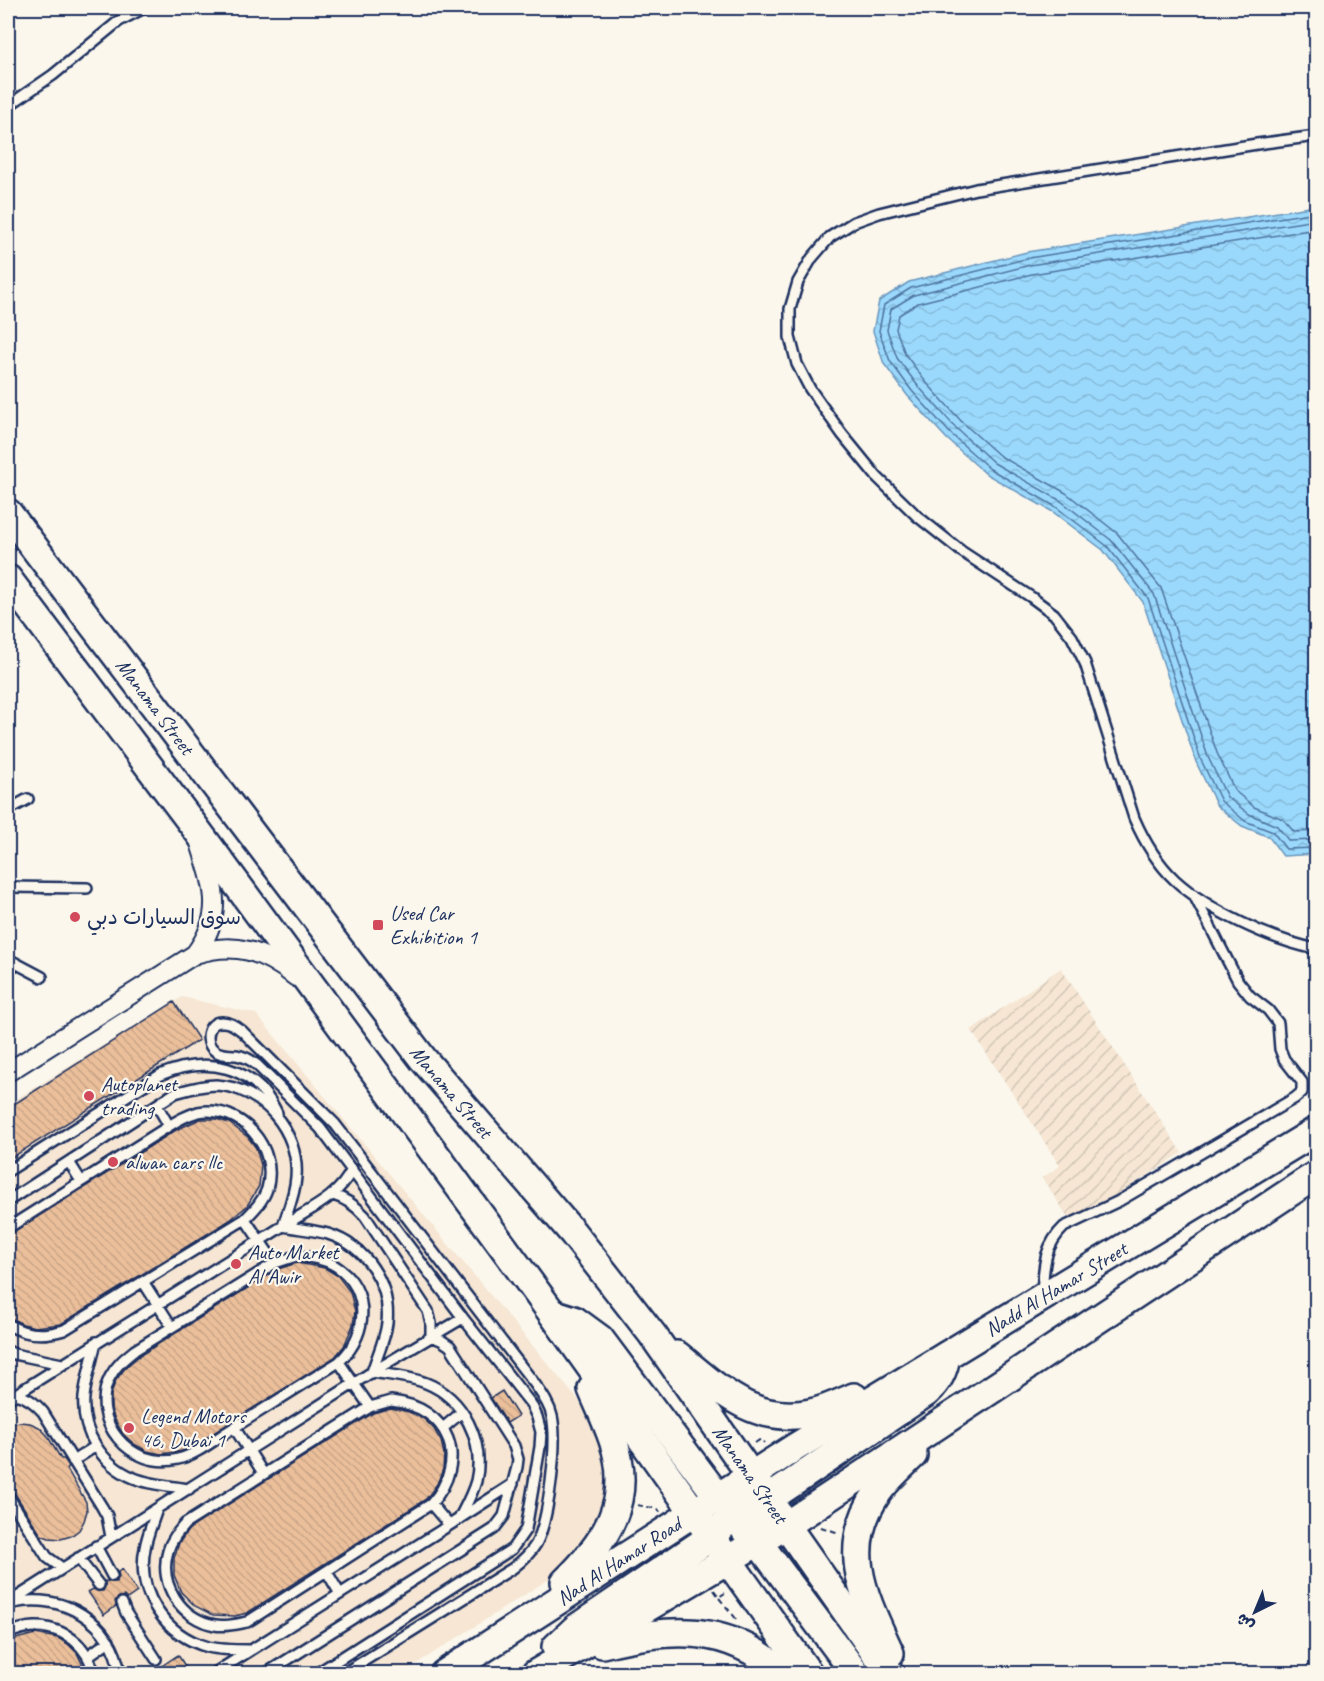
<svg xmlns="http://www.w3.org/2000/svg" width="1324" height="1681" viewBox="0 0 1324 1681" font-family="Caveat,'Playpen Sans Arabic',sans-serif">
  <defs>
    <pattern id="industrial-furrows" width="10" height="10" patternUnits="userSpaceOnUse" patternTransform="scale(1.5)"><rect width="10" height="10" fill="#f6e6d3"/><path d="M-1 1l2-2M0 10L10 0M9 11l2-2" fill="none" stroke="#d2c6b8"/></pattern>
    <pattern id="water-waves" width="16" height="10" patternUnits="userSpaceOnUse" patternTransform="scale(1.5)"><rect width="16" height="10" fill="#9bd9fc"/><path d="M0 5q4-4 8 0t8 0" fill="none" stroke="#85bbda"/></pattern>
    <pattern id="building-back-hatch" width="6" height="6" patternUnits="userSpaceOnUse" patternTransform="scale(1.5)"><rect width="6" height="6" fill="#ebbf9a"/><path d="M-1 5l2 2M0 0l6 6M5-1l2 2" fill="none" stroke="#c9a487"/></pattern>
  </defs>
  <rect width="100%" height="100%" fill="#fbf7ec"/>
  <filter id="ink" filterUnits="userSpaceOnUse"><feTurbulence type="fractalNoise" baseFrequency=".0167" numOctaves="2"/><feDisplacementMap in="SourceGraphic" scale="12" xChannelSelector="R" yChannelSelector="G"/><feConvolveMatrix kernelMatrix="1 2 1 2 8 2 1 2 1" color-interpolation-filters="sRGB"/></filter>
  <g filter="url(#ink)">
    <path fill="#f6e6d3" d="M182 997 256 1014 598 1424 612 1452 611 1510 563 1570 402 1673 8 1674V1104Z"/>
    <path fill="url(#industrial-furrows)" d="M1061 968 1182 1153 1072 1223 1042 1178 1060 1166 971 1030Z"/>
    <path fill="url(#water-waves)" stroke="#6895bd" stroke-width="1.5" d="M1316 206V854L1283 856 1269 837 1242 826 1217 806 1196 762 1143 602 1103 550 1053 512 986 474 946 438 907 395 884 364 873 331 879 301 909 282 1027 252Z"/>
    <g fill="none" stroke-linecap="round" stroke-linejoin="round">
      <path stroke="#4e739d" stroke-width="1.5" d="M1316 212 1029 258 911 288 884 305 879 331 890 361 912 391 950 433 990 469 1056 507 1107 546 1148 598 1201 760 1221 801 1245 821 1273 832 1286 849 1316 848
        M1316 220 1030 265 914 295 891 309 887 330 897 358 918 386 956 428 994 463 1061 501 1111 540 1154 594 1208 757 1227 797 1249 814 1277 826 1289 841 1316 840
        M1316 229 1032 274 918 303 899 315 896 329 905 354 925 381 962 422 1000 456 1066 493 1117 533 1161 588 1217 753 1235 791 1254 807 1283 819 1294 832 1316 831"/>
    </g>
    <path fill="url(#building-back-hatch)" stroke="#1b2f5e" stroke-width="1.5" d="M174 1002 199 1040 8 1160V1108Z
      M200 1119H216L229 1123 248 1137 256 1148 261 1165 259 1186 247 1206 230 1220 61 1324 35 1327 23 1324 8 1317V1235L176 1130Z
      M297 1263 325 1268 338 1276 350 1292 355 1311 353 1325 344 1346 335 1357 201 1441 182 1451 161 1454 147 1451 134 1444 123 1434 116 1422 111 1409V1394L116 1380 126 1367 139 1356 278 1269Z
      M502 1391 518 1416 507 1423 491 1398Z
      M391 1408 409 1412 424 1419 434 1429 441 1441 444 1454 443 1469 437 1484 426 1499 247 1613 235 1616 213 1615 195 1606 181 1592 174 1575V1558L179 1543 189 1529 373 1413Z
      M19 1422 30 1423 39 1427 47 1435 61 1459H64L69 1466 67 1469 86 1502 87 1511 84 1521 79 1530 71 1536 61 1539 49 1538 41 1535 14 1492 8 1486V1425Z
      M122 1569 137 1592 127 1599 124 1596 119 1597 115 1601 116 1606 104 1615 88 1592 93 1589 97 1591H103L105 1587V1581L116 1582 119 1577 118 1572Z
      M35 1634 58 1638 68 1644 77 1653 87 1674H8V1641Z
      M178 1655 190 1674H150Z"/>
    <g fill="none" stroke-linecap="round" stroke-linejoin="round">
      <g stroke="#1b2f5e" stroke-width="14">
        <path id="service" d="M8 106 53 75 119 21 144 8
          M1316 136 1257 144 976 189 879 213 854 222 830 237 812 258 798 282 790 309V337L797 364 810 389 842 434 877 477 917 516 961 551 1031 597 1054 614 1072 637 1085 663 1134 818C1144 841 1156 862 1175 880 1209 911 1271 940 1316 949
          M8 810 28 799
          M8 887 87 888
          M8 959 42 977
          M157 1105 169 1126
          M69 1162 81 1181
          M8 1171 160 1075C206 1055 254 1065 277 1113
          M8 1201 175 1093C189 1089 202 1085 216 1085 262 1087 300 1132 296 1177 295 1194 288 1210 283 1226L8 1399
          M245 1219 275 1263
          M283 1226C308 1210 339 1198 352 1169
          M8 1228 169 1126C178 1120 188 1115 198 1112 241 1104 279 1148 267 1189 263 1201 254 1210 245 1219L64 1330C44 1336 25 1336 8 1324
          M296 1256C307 1257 317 1257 328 1262 370 1281 372 1332 339 1362 303 1384 267 1407 230 1430 214 1440 196 1455 178 1459 131 1471 88 1420 110 1377 116 1365 125 1358 135 1350L275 1263Z
          M144 1283 172 1327
          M1042 1292C1044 1266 1044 1246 1064 1227L1119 1201 1295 1098 1302 1092V1082L1284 1059 1280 1049 1278 1023 1268 1010 1250 996 1238 981 1194 895
          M96 1342C92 1360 86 1379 84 1397 81 1432 102 1465 134 1478 151 1485 171 1486 189 1489
          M8 1351 14 1354 62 1364
          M339 1362 370 1407
          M372 1372 463 1318
          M15 1394C27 1397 34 1402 43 1412L102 1507 107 1516 111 1537
          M391 1401C450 1407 470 1460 431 1504L247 1622C237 1624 226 1627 215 1625 181 1619 158 1584 168 1551 171 1540 178 1532 185 1524L370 1407Z
          M234 1427 263 1473
          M443 1428 462 1412
          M73 1461 96 1446
          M8 1496 47 1557 62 1568
          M431 1504 449 1525
          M157 1509C153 1522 147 1535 145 1548 136 1593 165 1635 208 1647 221 1650 236 1650 249 1650
          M460 1518 513 1484
          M96 1546 112 1576
          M78 1558 99 1585
          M327 1572 340 1594
          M8 1603 372 1372C377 1356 385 1340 387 1323 391 1284 366 1246 328 1234 314 1230 298 1229 283 1226
          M13 1603C62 1592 113 1621 120 1674
          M122 1603 126 1613 156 1659
          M8 1634C42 1616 86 1634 94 1674
          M88 1656 109 1641
          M213 1674 459 1519C465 1507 472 1495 476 1481 485 1442 464 1398 426 1383 409 1376 389 1375 372 1372
          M265 1674 494 1529 504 1516 517 1467 518 1459 514 1446 450 1346 441 1340 431 1336V1323L428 1311 365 1216C356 1206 347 1199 333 1195
          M316 1674 512 1549 526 1529 540 1447 541 1432 537 1417 531 1404 463 1318 320 1128 257 1065C251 1060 244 1056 236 1055 229 1054 220 1056 214 1050 204 1042 207 1022 221 1022 229 1021 236 1026 242 1031L335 1124 534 1383C541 1393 549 1403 552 1416 558 1442 549 1520 536 1544 530 1554 522 1561 513 1568L343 1674"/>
      </g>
      <g stroke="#1b2f5e" stroke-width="22">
        <path id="minor" d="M195 954C225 914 214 887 200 843
          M8 1072 195 954C235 941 264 951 296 977"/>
      </g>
      <g stroke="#1b2f5e" stroke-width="32">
        <g id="primary">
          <path id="s1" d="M8 513 423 1059 573 1233 652 1334 890 1674"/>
          <path d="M8 579 197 830 552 1313 809 1674"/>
          <path d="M552 1313 574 1320 600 1339 718 1497 752 1515 785 1526"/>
          <path d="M677 1355C718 1388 753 1425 811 1413 826 1410 840 1403 854 1397"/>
          <path d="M755 1513 767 1500 927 1392C938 1381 944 1371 946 1356"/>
          <path d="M745 1530 758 1542 856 1674"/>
          <path d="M565 1582C606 1542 634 1500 613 1440 607 1422 599 1406 592 1389"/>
          <path d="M602 1644C670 1628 727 1622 784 1674"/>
          <path d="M556 1647 575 1629 711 1537 729 1520 745 1492"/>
          <path d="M890 1653C865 1598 838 1549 878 1492 887 1479 901 1467 913 1455"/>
          <path id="s2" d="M444 1674 794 1448 1316 1131"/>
          <path d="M535 1674 785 1526 1316 1175"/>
        </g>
      </g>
      <path stroke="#1b2f5e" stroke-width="2" stroke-dasharray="6 4.5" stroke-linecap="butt" d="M755 1443 761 1439 764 1443
        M637 1505 658 1509 660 1512
        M821 1527 839 1533
        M714 1590 719 1597 725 1593
        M719 1598 738 1621"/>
      <use href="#service" stroke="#fbf7ec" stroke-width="9"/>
      <use href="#minor" stroke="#fbf7ec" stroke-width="18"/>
      <use href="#primary" stroke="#fbf7ec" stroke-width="27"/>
    </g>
  </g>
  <g fill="#d1495b" stroke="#fbf7ec" stroke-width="2">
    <circle cx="75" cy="917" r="6"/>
    <rect x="372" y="919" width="12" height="12" rx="3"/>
    <circle cx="89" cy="1096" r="6"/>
    <circle cx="113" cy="1162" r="6"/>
    <circle cx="236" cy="1264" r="6"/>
    <circle cx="129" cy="1428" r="6"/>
  </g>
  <g text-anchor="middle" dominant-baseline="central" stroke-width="4.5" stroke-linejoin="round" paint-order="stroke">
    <g font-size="21" fill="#1b2f5e" stroke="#fbf7ec">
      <text stroke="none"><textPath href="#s1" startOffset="243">Manama Street</textPath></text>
      <text stroke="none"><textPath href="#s1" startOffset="729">Manama Street</textPath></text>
      <text stroke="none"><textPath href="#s2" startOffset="723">Nadd Al Hamar Street</textPath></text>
      <text stroke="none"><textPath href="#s1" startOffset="1215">Manama Street</textPath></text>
      <text stroke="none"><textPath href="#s2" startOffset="208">Nad Al Hamar Road</textPath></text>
    </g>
    <g font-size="21" fill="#1b2f5e" stroke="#fbf7ec" text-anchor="start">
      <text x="390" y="913">Used Car<tspan x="390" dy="24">Exhibition 1</tspan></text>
      <text x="87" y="917">سوق السيارات دبي</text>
      <text x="101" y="1084">Autoplanet<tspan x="101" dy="24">trading</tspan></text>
      <text x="125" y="1162">alwan cars llc</text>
      <text x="248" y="1252">Auto Market<tspan x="248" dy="24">Al Awir</tspan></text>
      <text x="141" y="1416">Legend Motors<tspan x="141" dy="24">46, Dubai 1</tspan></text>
    </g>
  </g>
  <rect width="1324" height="1681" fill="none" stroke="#fbf7ec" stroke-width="30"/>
  <rect x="15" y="15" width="1294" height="1651" fill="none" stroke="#1b2f5e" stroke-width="2" filter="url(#ink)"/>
  <g transform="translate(1255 1612) rotate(223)" stroke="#fbf7ec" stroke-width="4.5" paint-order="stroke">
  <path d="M0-4.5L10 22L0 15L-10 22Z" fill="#1b2f5e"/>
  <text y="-9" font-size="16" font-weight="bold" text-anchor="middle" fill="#1b2f5e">ش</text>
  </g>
</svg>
